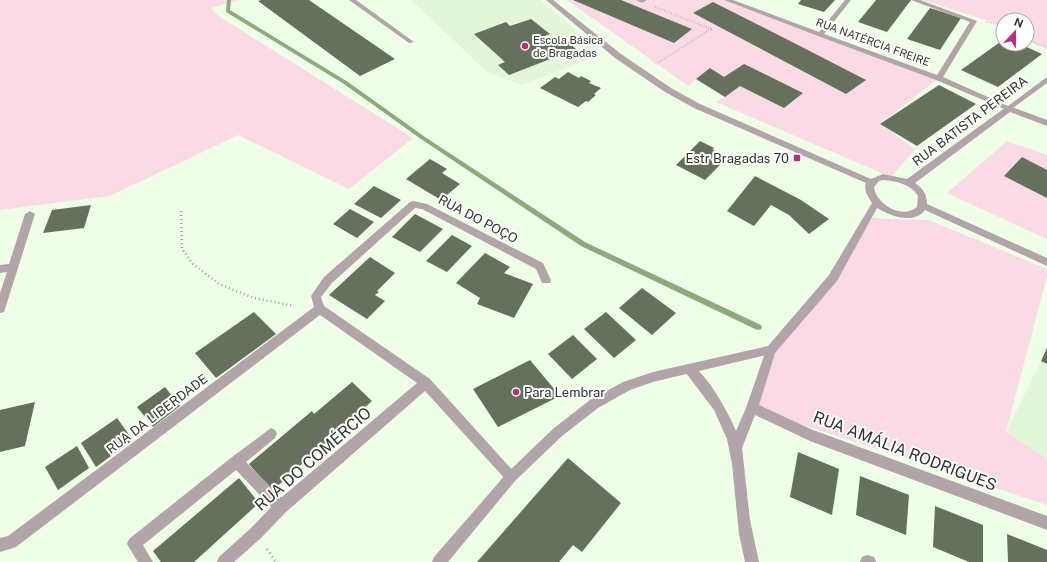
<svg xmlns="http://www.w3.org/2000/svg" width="1047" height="562" viewBox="0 0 1047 562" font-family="'Public Sans',sans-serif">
  <rect width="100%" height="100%" fill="#effee7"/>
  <path fill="#e3f6d8" d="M411 0H540L590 42 593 50 600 55 522 85 487 72Z
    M1041 361 1047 365V458L1006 432Z"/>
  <path fill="#fadae5" d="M0 0H239L211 8 217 15 413 138 349 189 238 135 110 196 0 210Z
    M567 0H726L939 78 880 124 915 149 891 177 716 102 725 97 696 79 688 86Z
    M923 0H1047V48L1027 40V20H1003V30L997 24Z
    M1007 141 1047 155V239L947 193Z
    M869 218 929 220 1047 269V276L1006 432 1047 458V505L752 408 771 350 833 278Z"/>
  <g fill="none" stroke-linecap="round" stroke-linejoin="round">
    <path fill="#8eaa7d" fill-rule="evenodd" d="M227 0H231L230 10 348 82 425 137 585 242 761 325 762 327 761 329 758 330 755 329 581 246 421 139 344 84 226 12Z"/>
  </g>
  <path fill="#65715d" d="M261 0H309L395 59 360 76 258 1Z
    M573 0H621L692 29 674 43Z
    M801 0H835L824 12 798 4Z
    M876 0H911L887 32 858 22Z
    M713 2 800 46 866 80 846 94 693 13Z
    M930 8 961 18 940 50 907 39Z
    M531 19 550 34 542 37 554 46 567 41 576 49 509 75 498 65 505 62 474 34 506 22 510 26Z
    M1003 40V44H1020L1042 54 998 87 961 70Z
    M744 64 803 93 784 108 740 86 725 97 696 79 710 68 724 77Z
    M568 72 579 78 581 76 591 81 589 83 601 88 594 94 596 95 588 102 586 101 578 107 540 88 555 77 559 79Z
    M939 85 976 104 917 146 880 124Z
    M700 141 714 148 713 150 718 152 710 160 720 165 705 180 676 165Z
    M1022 157 1047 170V198L1004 176Z
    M430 159 447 169 442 173 460 184 441 200 406 179Z
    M755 176 801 200 829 219 809 234 789 215 771 205 754 226 727 211Z
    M374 186 401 200 381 218 354 204Z
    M91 205 84 228 43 233 52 210Z
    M350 209 374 222 357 238 333 224Z
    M415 214 443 229 420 252 392 237Z
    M452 235 472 246 447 272 426 261Z
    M485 253 510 267 504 273 533 284 514 318 477 304 480 298 456 283Z
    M370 257 395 273 377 291 379 292 375 295 385 301 367 319 329 295Z
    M642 288 676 313 652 335 619 308Z
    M254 312 276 334 216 378 195 353Z
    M606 312 636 340 614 358 584 329Z
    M573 335 597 359 572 379 548 354Z
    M1047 348V364L1041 361Z
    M530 360 560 396 498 427 473 389Z
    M352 382 372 401 272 491 249 464 312 411 314 414Z
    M165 387 180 406 153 427 137 407Z
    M35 402 25 446 0 452V410Z
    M117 418 133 440 96 467 81 443Z
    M77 446 89 468 58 490 45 467Z
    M798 452 839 469 832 515 790 497Z
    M568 458 621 503 582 552 573 545 559 562H477Z
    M860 476 909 495 906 535 856 515Z
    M239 478 259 503 194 562H161L153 551Z
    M935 506 983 525V562H969L933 547Z
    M1007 534 1047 550V562H1008Z"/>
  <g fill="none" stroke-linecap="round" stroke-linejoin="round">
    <path stroke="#9da797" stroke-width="2" stroke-dasharray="0.5 2" stroke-linecap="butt" d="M655 7 711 29 656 64
      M986 22 996 24 1003 31
      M1027 40 1047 48"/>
    <path stroke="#9da797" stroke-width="2.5" stroke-dasharray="1 3" stroke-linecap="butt" d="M181 211 182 249 193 264 219 284 254 298 294 306"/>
    <path stroke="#9da797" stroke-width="3" stroke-dasharray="1 3.5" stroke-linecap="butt" d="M267 549 276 562"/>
    <path fill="#b1a5a9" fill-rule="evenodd" d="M271 428 275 430 277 434 275 438 246 462 286 502 287 507 286 512 281 513 276 512 236 470 143 545 153 562H138L127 544 129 539 232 457Z"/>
    <path fill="#b1a5a9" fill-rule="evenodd" d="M349 0H356L414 42 409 43Z
      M636 0H647L642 3Z
      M724 0H733L819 32 845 0H851L824 34 937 75 970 22 911 0H920L977 21 943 77 1008 106 1047 77V83L1009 111 936 80 818 36Z
      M413 201 427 204 543 263 551 280 550 283H542L536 269 422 209 415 208 332 283 321 297 324 306 430 379 515 473 517 477 515 481 511 483 507 481 425 391 286 512 261 538 234 562H217L219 557 251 528 276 502 417 383 320 315 16 547 0 552V538L8 536 314 307 311 296 324 277 410 202Z
      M30 211 35 214 5 309 4 312 0 313V293L7 272 0 273V265L9 264 25 214Z
      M771 345 775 347 776 350 759 405 813 430 1047 516V530L810 441 755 415 742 448 750 520 759 562H745L739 534 732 464 727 439 714 410 683 369 685 365 689 364C705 370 730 415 736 431L746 408 766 350 767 347Z
      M867 555 874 557 876 562H860L862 557Z"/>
    <path fill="#b1a5a9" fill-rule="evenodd" d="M546 0H553L621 54 671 88 700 104 871 179 883 174 907 179 1006 107H1012L1047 120V126L1010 112 915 183C923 188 927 195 927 204L1047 258V266L925 210C914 225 890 216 877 208L837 281 775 353 653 382 630 390 598 408 562 436 515 481 448 562H432L434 557 507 473 554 428 590 400 623 382 653 372 768 346 829 275 872 203 866 193 865 186 866 183 694 108 665 92 615 58ZM883 180C896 181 911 184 918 196L917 207C902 220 876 204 874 187L879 181Z"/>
  </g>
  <g fill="#b73172" stroke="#fff" stroke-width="1.5">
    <circle cx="525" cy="46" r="4"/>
    <rect x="793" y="154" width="8" height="8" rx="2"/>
    <circle cx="516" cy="392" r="4"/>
  </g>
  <g text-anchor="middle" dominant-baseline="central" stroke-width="4" stroke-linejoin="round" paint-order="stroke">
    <g font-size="11" fill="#2e332b" stroke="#fff" text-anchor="start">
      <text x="533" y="40">Escola Básica<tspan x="533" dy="13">de Bragadas</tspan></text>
    </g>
    <g font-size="11" fill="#2e332b" stroke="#fff">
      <text transform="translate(873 42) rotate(20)">RUA NATÉRCIA FREIRE</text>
    </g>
    <g font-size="13" fill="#2e332b" stroke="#fff">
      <text transform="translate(970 121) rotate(-37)">RUA BATISTA PEREIRA</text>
      <text transform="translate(478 219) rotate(28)">RUA DO POÇO</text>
      <text transform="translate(157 414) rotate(-37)">RUA DA LIBERDADE</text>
    </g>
    <g font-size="13" fill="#2e332b" stroke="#fff" text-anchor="end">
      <text x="789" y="158">Estr Bragadas 70</text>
      <text x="524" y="392" text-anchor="start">Para Lembrar</text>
    </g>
    <g font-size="16" fill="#2e332b" stroke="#fff">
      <text transform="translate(905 451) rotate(21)">RUA AMÁLIA RODRIGUES</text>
      <text transform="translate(313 459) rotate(-41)">RUA DO COMÉRCIO</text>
    </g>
  </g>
  <g transform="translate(1015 32) rotate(22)"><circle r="19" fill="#ffffff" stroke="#abadaa"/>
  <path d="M0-3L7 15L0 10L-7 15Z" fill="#b73172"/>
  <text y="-6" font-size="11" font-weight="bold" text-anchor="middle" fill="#2e332b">N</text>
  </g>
</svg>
